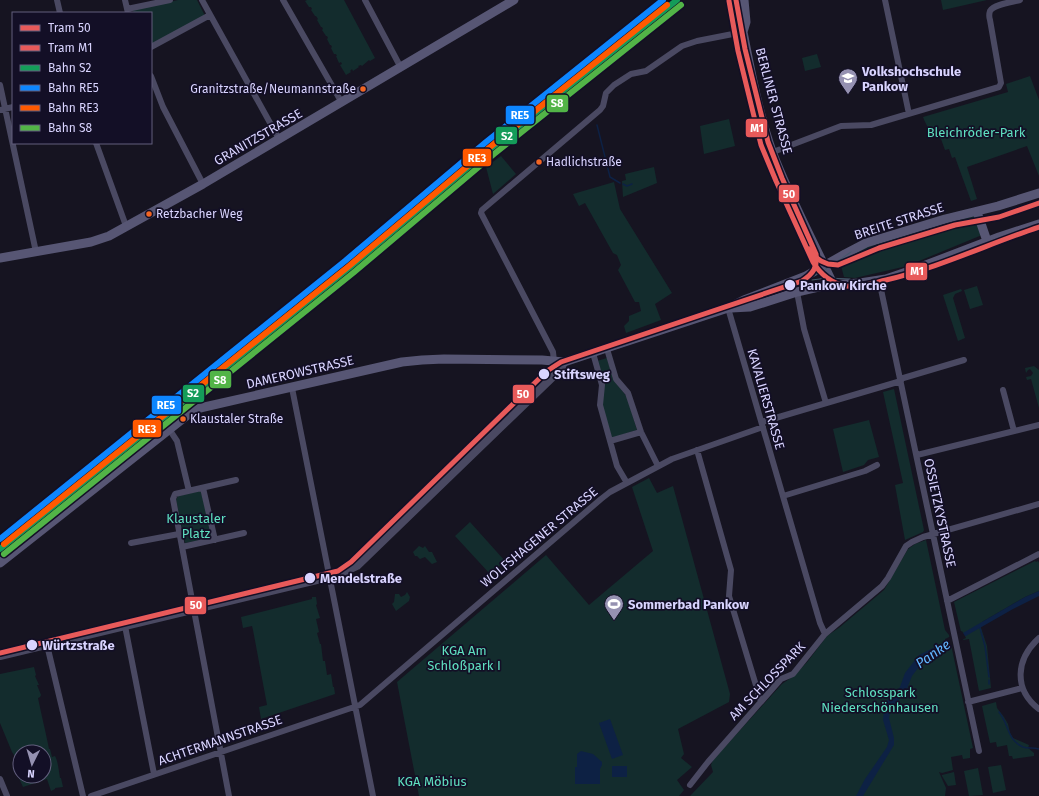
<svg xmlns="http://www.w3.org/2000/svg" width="1039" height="796" viewBox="0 0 1039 796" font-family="'Fira Sans',sans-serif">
  <rect width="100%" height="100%" fill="#161421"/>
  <path fill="#132c2d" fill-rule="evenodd" d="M178 0H197L205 16 151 44V13H134L133 10Z
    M307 0H344L375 58 370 61 369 60 362 66 361 65 358 66 359 67 353 71 352 69 350 71 351 72 346 75 340 65 342 64 341 62 339 63 336 56H337L336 54H334L331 48 332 47 331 45H330L327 39 328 38 327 36H326L322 30 323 29 322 27H321L317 20 318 19 316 16H315L311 10 312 9 311 7H309L305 1Z
    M941 0H987L943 10Z
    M817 54 821 67 805 71 802 58Z
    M1030 76 1039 100V176L1027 146 967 167 977 199 971 201 955 157 952 158 949 149 945 150 941 139C931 135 927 127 923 117L1008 92 1006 84Z
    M729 119 735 146 704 154 700 126Z
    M501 156 516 174 493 194 486 167Z
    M654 167 657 183 623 197 622 181 626 180 625 174Z
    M614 182 620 209 672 293 655 304 661 320 626 333 624 326 629 321V316L641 311 639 302H635L618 270 621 265 617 255 613 253 585 203 579 206 573 194Z
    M974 216 982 235 907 266 855 278 844 277 840 262 866 247Z
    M977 286 983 305 970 309 964 290Z
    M961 289 962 291 955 294 953 298 965 338 958 341 943 295Z
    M607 358 613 379 627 397 637 430 612 438 602 405 597 361Z
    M1034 366 1039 370V408L1031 379 1027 380 1026 377 1031 376 1033 373 1030 369 1028 370 1026 373 1025 368Z
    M894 389 924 530 923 532 905 540 895 485 903 483 883 392Z
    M869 420 879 457 868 460 864 465 843 472 833 429Z
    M649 478 657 493 673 486 730 694 729 702 678 729 684 754 681 758 692 767 677 780 684 790 679 796H419L397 682 546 555 589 605 653 551 632 487Z
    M199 491 201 492 212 535 211 538 185 543 176 500 178 496Z
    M470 522 505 561 490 574 455 536Z
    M926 540 945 630 949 635 973 748 970 749V758L963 759 962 755 951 757 953 770 942 773 939 772 946 788 945 796H690L713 772 711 765 713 760 782 684 795 675 808 661 827 636 840 627 884 590 908 549 915 544Z
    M419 546 423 548 425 546 429 552H432L437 562 432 564 425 557 420 559 417 556H415L413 552Z
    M1035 561 1036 562 1038 561 1039 563V591L1025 597 982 622 981 628 987 646 991 688 979 691 969 639 963 640 954 602Z
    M407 592 410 597 409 601 396 611 392 604 394 602 395 594H399L401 597 405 595Z
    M312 597H316L317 604 316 605 320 618 316 619 319 632 317 633 320 644H321L323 661H325L327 675 331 674 333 687H334L335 694 261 719 259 707 267 705 253 630 252 626 243 628 241 617 312 599Z
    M34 667 36 675 35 676 39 685H37L41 695 40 697 38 698C41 713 46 733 49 749H50L52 757 55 756C58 761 59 772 60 778H61L63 787 55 788V789L51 791 47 779 23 787 18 776 19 775 14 766 17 763 14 755 12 752 0 723V674ZM20 752H44V776H20Z
    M996 702 997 708 1004 717 1008 724 1010 733 1013 738 1029 745 1028 748 1034 753V756L1013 759 1012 756H1009L1007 745 997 747 996 742 990 743 982 706Z
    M1001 765 1006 790 993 793 988 767Z
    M978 768 983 795 969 796 964 771Z
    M954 772 956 785 948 786 942 776V775Z"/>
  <path fill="#0d2144" d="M1039 591V596L1013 609 964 637 944 646 922 663 912 676 905 693 891 708 889 718 894 738V745L863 796H856L865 779 887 747 889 740 883 720 885 703 900 687 905 673 919 655 963 633 1025 597Z
    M610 719 623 755 612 759 599 723Z
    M581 751 593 754 602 762V765L600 769V784H575V767H577V754Z
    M612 766H627V777H612Z"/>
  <path fill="#161421" d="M962 631 966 638 945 648V639Z"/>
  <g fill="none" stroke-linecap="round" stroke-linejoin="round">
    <path stroke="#0d2144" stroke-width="1.5" d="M597 125 610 177 620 183
      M623 184 627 186 632 184
      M980 628 985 646 989 677
      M989 680V684
      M999 712C1009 724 1007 740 1023 747 1028 749 1034 747 1039 749"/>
    <path stroke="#4a4962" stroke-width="6" d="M57 0 60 13
      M125 0 128 13
      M202 0 279 139
      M283 0 342 103
      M365 0 400 66
      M885 0 909 114
      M127 9 170 0
      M151 47 210 15
      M151 76 163 107 203 184
      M0 85 36 252
      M0 110 13 107
      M96 143 126 226
      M773 152 841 126 871 125 999 87 1001 83 990 20C989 17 989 14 990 11 994 4 1013 2 1020 0
      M879 280 979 751
      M797 292 804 329 826 403
      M728 308 820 623 825 634
      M607 349 616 379 628 393 641 432 658 466
      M593 353 602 385 600 405 617 466 627 483
      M554 361 553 352 481 213 482 210 600 110 603 106 606 93 614 85 631 74 646 71 682 46 697 41 743 32
      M900 379 964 360
      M292 388 373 796
      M1003 390 1014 431
      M762 422 901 381
      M169 429 177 441 189 491
      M610 441 641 432
      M697 450 731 570 729 596 761 702
      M917 455 1039 425
      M203 488 215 540
      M783 496 865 471 877 465
      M131 543 179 534
      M182 547 244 533
      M947 601 1039 554
      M125 626 154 774
      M1039 638C1016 659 1013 689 1039 709
      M47 645 83 796
      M968 702 1022 688
      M0 779 7 796
      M690 785 708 762 781 679 793 674 825 634 882 586 888 578 906 546 912 542 923 537 1039 504
      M91 796 360 705 601 499 610 492 672 459 763 427
      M229 796 173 499 175 494 236 480"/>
    <path stroke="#4a4962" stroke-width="8" d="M0 656 325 578 340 574 357 566 561 369 564 362"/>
    <path stroke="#575674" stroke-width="9" d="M735 0 738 24 743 32C751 72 759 116 773 154 790 198 813 241 833 284
      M743 32 746 22 744 0
      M977 212 987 241
      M0 258 91 242 109 236 203 184 514 0
      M731 308 750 307 797 292 827 285 860 283 886 279 918 268 999 237 1039 224
      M0 563 194 410 200 408 402 362 422 360 444 359 542 360 564 362 728 308 744 300 806 276 845 254 866 243 945 219 998 206 1039 193"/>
    <path stroke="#43596b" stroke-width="1" d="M812 280 827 278 850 279
      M802 281 820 273 851 252"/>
    <g stroke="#130f26" stroke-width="9">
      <path id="rail-1" d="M0 549 349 268 490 149 677 0"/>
    </g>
    <g stroke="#130f26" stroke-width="9">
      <path id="rail-2" d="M0 539 345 261 486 142 663 0"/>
    </g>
    <g stroke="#130f26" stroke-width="9">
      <path id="rail-3" d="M4 544 349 266 490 147 667 5"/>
    </g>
    <g stroke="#130f26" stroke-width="9">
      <path id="rail-4" d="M4 554 353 273 494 154 681 5"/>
    </g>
    <use href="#rail-1" stroke="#149c59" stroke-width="6"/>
    <use href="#rail-2" stroke="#0d86ff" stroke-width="6"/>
    <use href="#rail-3" stroke="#ff5900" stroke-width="6"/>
    <use href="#rail-4" stroke="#52b447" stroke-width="6"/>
    <g stroke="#130f26" stroke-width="8">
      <path id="tram-1" d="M0 653 338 571 351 562 547 371 561 362 802 281C813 274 818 267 816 254L782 178 768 142 745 49 736 0"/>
    </g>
    <g stroke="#130f26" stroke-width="8">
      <path id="tram-2" d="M729 1 738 51 761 145 776 181 813 262C820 274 832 284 847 286 859 288 873 283 886 280 938 268 988 244 1039 227
        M809 249 814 256 821 261 828 264 838 265 879 248 955 225 999 217 1039 203"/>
    </g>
    <use href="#tram-1" stroke="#e85a5a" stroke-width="5"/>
    <use href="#tram-2" stroke="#e85a5a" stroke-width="5"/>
  </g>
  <defs>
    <g id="university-pin" transform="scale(1)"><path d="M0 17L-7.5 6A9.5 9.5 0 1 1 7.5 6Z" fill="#9591b1" stroke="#130f26"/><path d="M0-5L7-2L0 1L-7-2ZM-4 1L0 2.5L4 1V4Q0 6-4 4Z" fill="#fff"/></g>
    <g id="stadium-pin" transform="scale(1)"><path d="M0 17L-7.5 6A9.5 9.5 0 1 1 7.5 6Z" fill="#9591b1" stroke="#130f26"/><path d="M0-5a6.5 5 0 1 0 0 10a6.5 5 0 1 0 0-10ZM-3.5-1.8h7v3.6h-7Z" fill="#fff"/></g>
  </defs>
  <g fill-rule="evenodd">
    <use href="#university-pin" x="848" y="78"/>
    <use href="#stadium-pin" x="614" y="604"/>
  </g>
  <g fill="#f26522" stroke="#130f26" stroke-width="1.5">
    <circle cx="363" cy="89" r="3.5"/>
    <circle cx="539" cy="162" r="3.5"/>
    <circle cx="149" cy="214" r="3.5"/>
    <circle cx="183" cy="419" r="3.5"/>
  </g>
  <g fill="#d9d4ff" stroke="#130f26" stroke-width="1.5">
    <circle cx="790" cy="285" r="6"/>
    <circle cx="544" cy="374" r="6"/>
    <circle cx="310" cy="578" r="6"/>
    <circle cx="32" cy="645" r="6"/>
  </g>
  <g text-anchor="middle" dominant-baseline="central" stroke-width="3.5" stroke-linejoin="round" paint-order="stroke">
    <g font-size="12" fill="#d9d4ff" stroke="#130f26" text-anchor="start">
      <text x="356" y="89" text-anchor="end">Granitzstraße/Neumannstraße</text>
      <text x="546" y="162">Hadlichstraße</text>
      <text x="156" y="214">Retzbacher Weg</text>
      <text x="190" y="419">Klaustaler Straße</text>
    </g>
    <g font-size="13" font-weight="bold" fill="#d9d4ff" stroke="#130f26" text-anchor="start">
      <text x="862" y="71">Volkshochschule<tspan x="862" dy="15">Pankow</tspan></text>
      <text x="628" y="604">Sommerbad Pankow</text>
    </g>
    <g font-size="13" fill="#d9d4ff" stroke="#130f26">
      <text transform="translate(774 101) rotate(75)">BERLINER STRASSE</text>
      <text transform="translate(258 137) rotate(-30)">GRANITZSTRASSE</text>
      <text transform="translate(899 221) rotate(-18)">BREITE STRASSE</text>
      <text transform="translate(300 372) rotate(-13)">DAMEROWSTRASSE</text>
      <text transform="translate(766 399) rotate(74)">KAVALIERSTRASSE</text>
      <text transform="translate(940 513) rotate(78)">OSSIETZKYSTRASSE</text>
      <text transform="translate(539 537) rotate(-40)">WOLFSHAGENER STRASSE</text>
      <text transform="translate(767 681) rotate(-46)">AM SCHLOSSPARK</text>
      <text transform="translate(220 740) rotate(-19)">ACHTERMANNSTRASSE</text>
    </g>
    <g font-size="13" fill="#5fe0c0" stroke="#130f26">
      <text x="976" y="132">Bleichröder-Park</text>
      <text x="196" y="518">Klaustaler<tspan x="196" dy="15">Platz</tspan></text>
      <text x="464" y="650">KGA Am<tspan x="464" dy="15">Schloßpark I</tspan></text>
      <text x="880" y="692">Schlosspark<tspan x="880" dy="15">Niederschönhausen</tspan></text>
      <text x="432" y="781">KGA Möbius</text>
    </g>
    <g font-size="13" font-weight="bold" fill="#d9d4ff" stroke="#130f26" text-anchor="start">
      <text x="800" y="285">Pankow Kirche</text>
      <text x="554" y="374">Stiftsweg</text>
      <text x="320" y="578">Mendelstraße</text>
      <text x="42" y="645">Würtzstraße</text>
    </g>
    <g font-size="14" font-style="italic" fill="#62b6ff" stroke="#130f26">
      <text transform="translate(933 654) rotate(-35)">Panke</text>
    </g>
  </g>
  <g stroke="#130f26" stroke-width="1.5">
    <rect x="546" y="94" width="23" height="19" rx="4" fill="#52b447"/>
    <rect x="505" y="105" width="30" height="20" rx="4" fill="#0d86ff"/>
    <rect x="745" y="118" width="23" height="20" rx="4" fill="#e85a5a"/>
    <rect x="495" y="126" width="23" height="19" rx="4" fill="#149c59"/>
    <rect x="462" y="148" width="30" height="19" rx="4" fill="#ff5900"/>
    <rect x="778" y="184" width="22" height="19" rx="4" fill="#e85a5a"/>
    <rect x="905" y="262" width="23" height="19" rx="4" fill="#e85a5a"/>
    <rect x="209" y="370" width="23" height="19" rx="4" fill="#52b447"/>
    <rect x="182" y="384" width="23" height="19" rx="4" fill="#149c59"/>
    <rect x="512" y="384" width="23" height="20" rx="4" fill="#e85a5a"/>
    <rect x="151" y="395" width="31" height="20" rx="4" fill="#0d86ff"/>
    <rect x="132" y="419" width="30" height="19" rx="4" fill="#ff5900"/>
    <rect x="184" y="596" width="23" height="19" rx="4" fill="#e85a5a"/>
  </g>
  <g font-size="11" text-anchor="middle" font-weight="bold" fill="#fff">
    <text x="557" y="107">S8</text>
    <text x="520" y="119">RE5</text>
    <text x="757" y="132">M1</text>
    <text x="507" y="140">S2</text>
    <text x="477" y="162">RE3</text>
    <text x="789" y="198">50</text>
    <text x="917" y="275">M1</text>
    <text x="220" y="384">S8</text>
    <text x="193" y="397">S2</text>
    <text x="523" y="398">50</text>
    <text x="166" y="409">RE5</text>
    <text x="147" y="433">RE3</text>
    <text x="196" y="609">50</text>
  </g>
  <rect x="12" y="12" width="140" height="132" fill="#130f26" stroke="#625e7d"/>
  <rect x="20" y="25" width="20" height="6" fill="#e85a5a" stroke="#625e7d"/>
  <text x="48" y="32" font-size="12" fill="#d9d4ff">Tram 50</text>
  <rect x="20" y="45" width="20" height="6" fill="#e85a5a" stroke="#625e7d"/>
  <text x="48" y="52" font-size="12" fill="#d9d4ff">Tram M1</text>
  <rect x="20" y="65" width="20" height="6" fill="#149c59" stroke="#625e7d"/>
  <text x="48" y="72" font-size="12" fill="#d9d4ff">Bahn S2</text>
  <rect x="20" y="85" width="20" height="6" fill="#0d86ff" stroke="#625e7d"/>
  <text x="48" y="92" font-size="12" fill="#d9d4ff">Bahn RE5</text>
  <rect x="20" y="105" width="20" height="6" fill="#ff5900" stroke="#625e7d"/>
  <text x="48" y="112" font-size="12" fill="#d9d4ff">Bahn RE3</text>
  <rect x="20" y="125" width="20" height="6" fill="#52b447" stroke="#625e7d"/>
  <text x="48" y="132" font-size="12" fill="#d9d4ff">Bahn S8</text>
  <g transform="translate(32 764) rotate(185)"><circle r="19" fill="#130f26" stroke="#625e7d"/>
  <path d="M0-3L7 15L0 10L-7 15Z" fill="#9591b1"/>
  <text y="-6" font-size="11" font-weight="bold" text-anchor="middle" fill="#d9d4ff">N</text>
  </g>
</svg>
